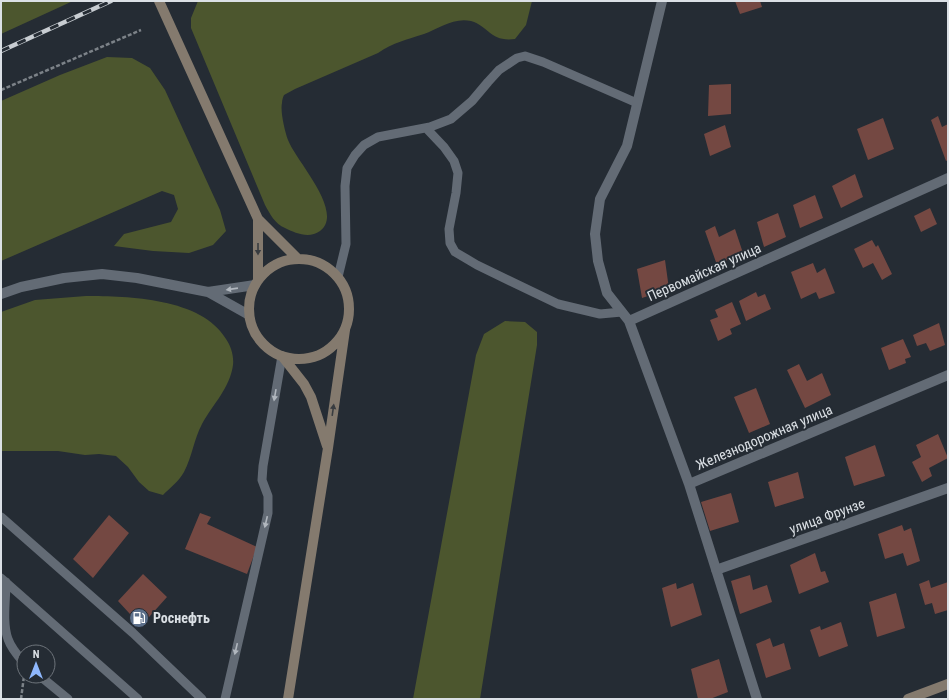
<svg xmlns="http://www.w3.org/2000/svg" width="949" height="700" viewBox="0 0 949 700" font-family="'Roboto Condensed',sans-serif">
  <rect width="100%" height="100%" fill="#252c34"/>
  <path fill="#4c562e" d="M1 1H73L1 34Z
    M198 1H532L526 25 515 39C490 42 490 27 471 21 454 17 438 29 424 34 406 40 394 42 378 53L295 89 284 95C283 97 282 100 282 103 280 111 285 132 288 140 296 161 345 212 320 231 309 239 295 233 285 228 275 224 270 214 265 205L191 28V18Z
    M107 57 132 58 150 68 165 90 220 210 226 231 213 245 189 253 153 251 114 246 124 234 171 222 178 209 174 195 162 191 1 261V101L60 75Z
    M86 296C128 296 202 298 226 339 231 346 234 356 233 365 230 388 213 404 202 424 194 439 192 457 184 472 179 481 170 488 163 495L149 491 139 482 128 467 116 456 99 454 85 455 58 451H1V312L35 300Z
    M505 321 525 322 537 332V345L480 699H413L476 355 484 334Z"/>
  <path fill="#744842" d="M735 1H760L762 7 740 14Z
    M731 84V114L708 116 709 85Z
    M938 116 942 127 948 124V160L946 161 931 120Z
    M883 118 894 149 868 160 857 129Z
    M725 125 731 147 710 156 704 134Z
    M855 174 863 197 841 208 832 186Z
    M815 195 823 218 800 228 793 205Z
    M930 208 937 224 921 232 914 216Z
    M778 213 786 237 764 247 757 222Z
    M715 226 719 237 735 229 743 253 717 265 705 231Z
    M872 240 876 247 878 245 892 274 882 280 873 263 863 268 854 249Z
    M665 260 669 289 642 298 637 269Z
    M813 263 817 273 825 268 835 293 819 299 816 292 801 299 791 272Z
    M756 292 758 297 765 294 771 309 746 321 739 301Z
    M732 302 741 324 730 329 732 334 718 341 710 320 718 317 715 310Z
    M939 323 945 345 930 351 926 343 917 346 913 335Z
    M903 339 911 357 905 359 906 363 889 370 881 348Z
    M799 364 807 381 822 373 831 395 805 408 787 370Z
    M756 388 770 424 749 433 734 397Z
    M938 434 948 458 929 468 932 476 922 482 912 462 921 457 916 445Z
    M875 445 885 476 854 486 845 457Z
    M798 472 804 498 775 507 768 482Z
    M731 493 739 522 710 531 701 502Z
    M200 513 211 517 207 524 257 547 247 574 185 549Z
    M109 515 129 533 93 578 73 559Z
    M902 525 904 531 911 528 920 561 907 566 903 553 885 559 878 534Z
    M815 553 821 572 825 571 829 582 799 594 790 565Z
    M143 574 167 597 141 626 118 601Z
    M750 575 753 590 767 585 772 602 740 614 731 581Z
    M929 580 931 588 948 582V610L935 614 932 603 925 605 919 584Z
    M676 583 677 589 693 583 702 615 671 627 662 588Z
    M896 593 905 628 877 637 869 602Z
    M841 622 848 646 819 657 810 630 820 626 821 630Z
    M770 638 773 647 784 643 791 669 766 678 756 644Z
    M719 659 728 692 710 699H698L691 669Z"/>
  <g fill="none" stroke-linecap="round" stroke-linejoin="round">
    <path stroke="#7c8288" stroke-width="2.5" stroke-dasharray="4 2" stroke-linecap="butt" d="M1 90 141 30
      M21 699 24 676"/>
    <path stroke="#636b75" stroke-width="9" d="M426 128 444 147 454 161 458 173 456 193 449 229 450 243 455 252 477 265 558 304 600 314 622 312
      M338 277 346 244 345 186 347 168 355 155 364 145 378 137 430 127 451 119 472 101 488 82 499 70 517 58 525 56 543 62 637 103
      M1 517 133 633 202 699
      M1 578 138 699
      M6 582C6 599 2 623 8 639 11 648 18 656 24 663
      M40 676 68 699
      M225 699 268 513V496L262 480 263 466 282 356"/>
    <path stroke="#636b75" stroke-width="10" d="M629 321 607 293 598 261 595 234 600 199 627 146 662 1
      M689 484 629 321 948 178
      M716 570 948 488
      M757 699 689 484 948 375"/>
    <path stroke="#636b75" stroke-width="10" d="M208 292 255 285
      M1 294 21 287 64 278 102 274 137 278 208 292 249 315"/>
    <path stroke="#847a6e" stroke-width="10" d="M159 1 258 219 298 259
      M258 219V280
      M249 309a50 50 0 1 1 100 0a50 50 0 1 1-100 0Z
      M282 356 304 384 311 397 327 446
      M288 699 328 448 345 330
      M908 699 948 684"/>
    <g stroke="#c8cdd2" stroke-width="4.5">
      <path id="rail" d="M1 51 111 1"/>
    </g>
    <use href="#rail" stroke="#252c34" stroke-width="3" stroke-dasharray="9" stroke-linecap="butt"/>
  </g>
  <defs><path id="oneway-solid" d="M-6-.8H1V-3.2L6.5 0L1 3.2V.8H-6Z"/></defs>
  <g fill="#383c40">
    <use href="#oneway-solid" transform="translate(258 249) rotate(90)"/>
    <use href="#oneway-solid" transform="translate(333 410) rotate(-82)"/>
  </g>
  <g fill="#b1b7be">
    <use href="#oneway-solid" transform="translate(232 289) rotate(172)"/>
    <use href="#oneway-solid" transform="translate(275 395) rotate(100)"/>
    <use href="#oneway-solid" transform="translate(266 522) rotate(103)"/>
    <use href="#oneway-solid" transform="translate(236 649) rotate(103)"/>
  </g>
  <defs>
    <g id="fuel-disc" transform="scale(1)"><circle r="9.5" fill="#5c6f8a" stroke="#252c34"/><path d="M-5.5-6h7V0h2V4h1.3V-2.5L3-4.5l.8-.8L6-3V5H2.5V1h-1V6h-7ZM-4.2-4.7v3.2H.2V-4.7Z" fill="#fff"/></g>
  </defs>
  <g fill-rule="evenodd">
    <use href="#fuel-disc" x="139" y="618"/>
  </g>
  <g text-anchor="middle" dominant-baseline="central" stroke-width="4" stroke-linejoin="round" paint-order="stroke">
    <g font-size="14" fill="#dbe0e5" stroke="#252c34">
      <text transform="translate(704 272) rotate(-24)">Первомайская улица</text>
      <text transform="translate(764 437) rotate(-23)">Железнодорожная улица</text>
      <text transform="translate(827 516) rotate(-20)">улица Фрунзе</text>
    </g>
    <g font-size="14" font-weight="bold" fill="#dbe0e5" stroke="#252c34" text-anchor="start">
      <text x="153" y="618">Роснефть</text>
    </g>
  </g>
  <rect width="949" height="700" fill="none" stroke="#dbe0e5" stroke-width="4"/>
  <g transform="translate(36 664)"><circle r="19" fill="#252c34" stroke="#6e747b"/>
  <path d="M0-3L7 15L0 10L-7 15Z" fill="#8fb8fd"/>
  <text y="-6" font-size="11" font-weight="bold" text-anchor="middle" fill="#dbe0e5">N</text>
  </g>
</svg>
